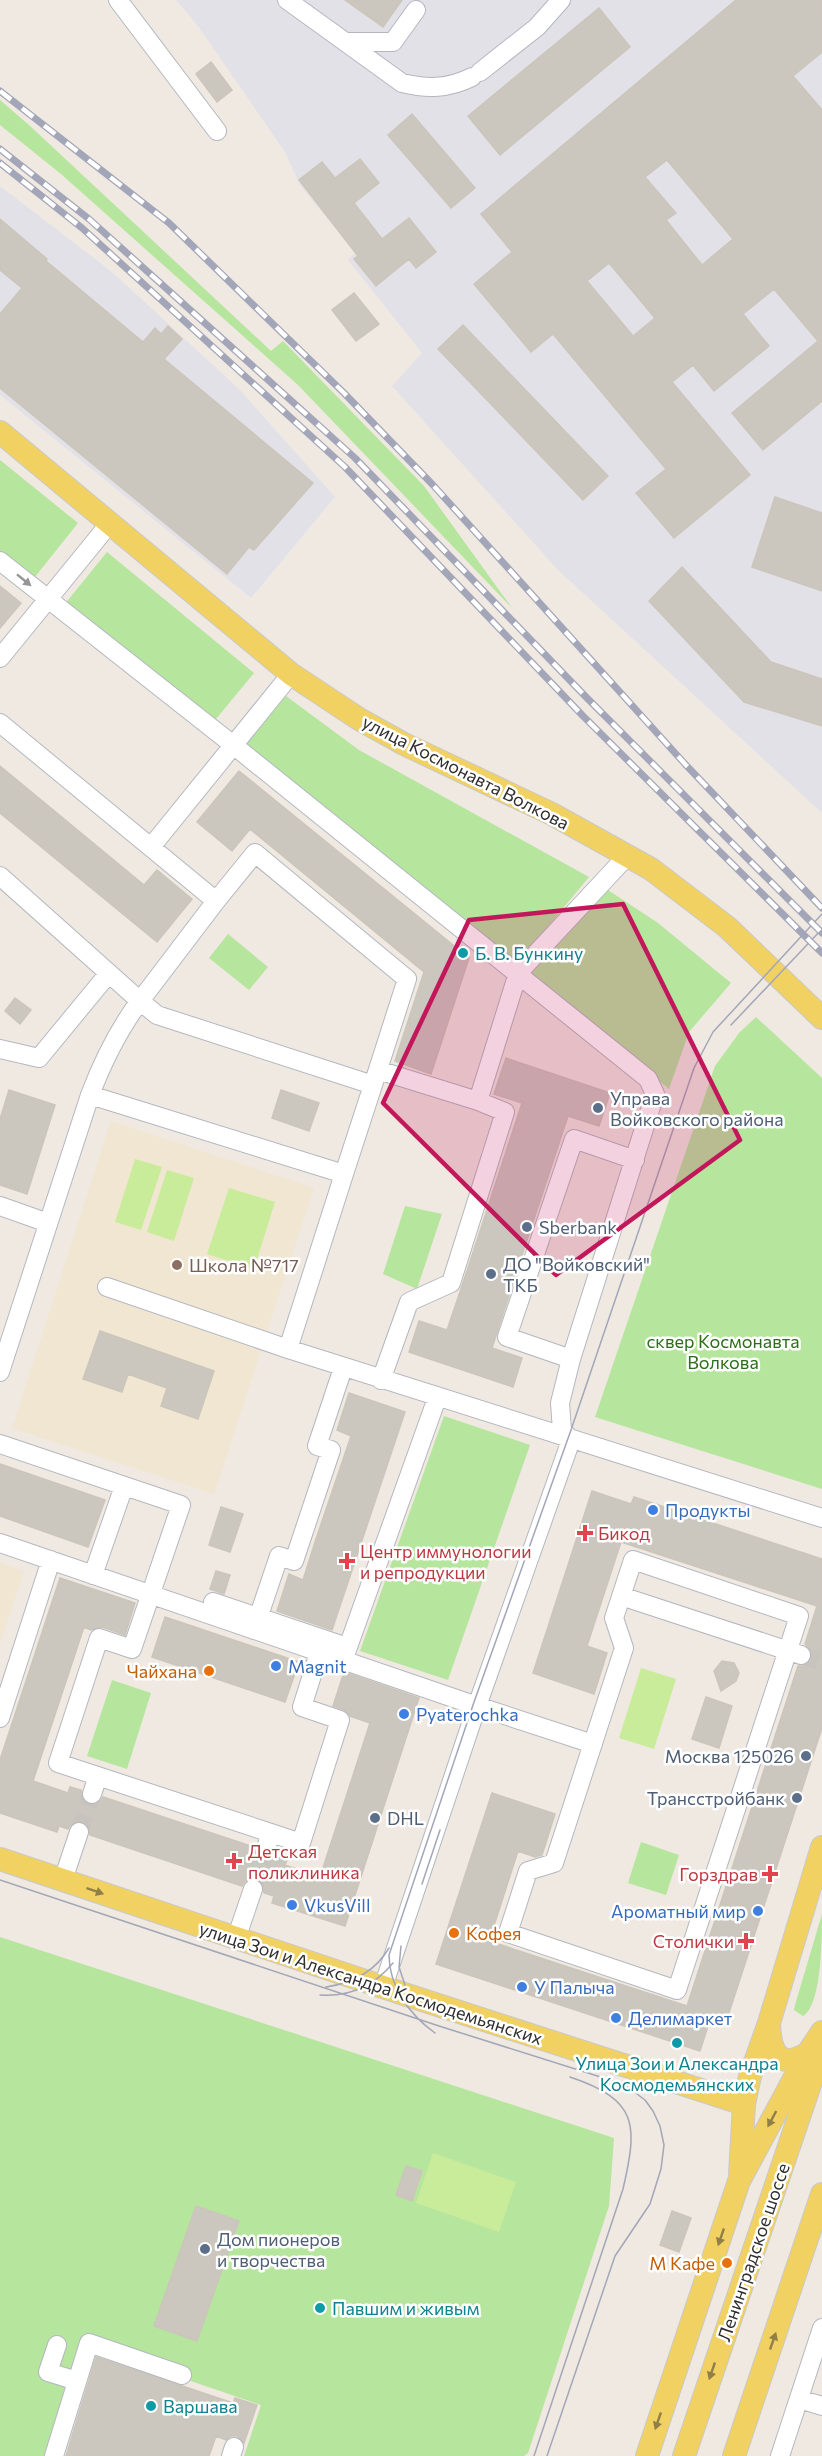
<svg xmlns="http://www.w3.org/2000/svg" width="822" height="2456" viewBox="0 0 822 2456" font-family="Commissioner,sans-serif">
  <rect width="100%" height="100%" fill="#efe9e1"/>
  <path fill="#e3e1e8" d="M176 0H822V813L558 570 392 386 422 353 348 260 355 253 300 185 285 152 198 26Z
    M0 186 112 272 240 390 335 497 251 598 0 395Z"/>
  <path fill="#f0e6d1" d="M111 1121 314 1188 214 1494 12 1428Z
    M0 1563 24 1571 0 1644Z"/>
  <path fill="#b6e59e" d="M0 100 29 125 271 351 283 341 424 486 512 608 298 385 61 174 0 125Z
    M0 460 78 523 31 582 0 557Z
    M107 552 254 673 211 725 64 605Z
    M286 696 359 750 589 877 517 964 243 748Z
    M605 888 658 923 731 983 689 1032 669 1089 527 972Z
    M228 934 268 967 249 990 209 958Z
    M756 1017 822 1078V1489L595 1417 715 1066 739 1033Z
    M405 1206 442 1214 417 1289 383 1274Z
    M444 1416 530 1445 448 1680 360 1651Z
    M112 1680 151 1693 127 1769 87 1756Z
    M641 1842 679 1855 666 1895 628 1883Z
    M822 1914C822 1937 822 2006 803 2016L794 2010 795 2005Z
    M0 1937 614 2138 609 2206 528 2453 524 2456H244L261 2405 79 2343 44 2456H0Z"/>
  <path fill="#c9ec9a" d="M135 1159 162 1167 141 1230 115 1222Z
    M167 1170 194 1178 174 1241 147 1232Z
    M229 1188 275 1202 254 1269 207 1254Z
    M641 1668 676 1679 654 1749 619 1738Z
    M433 2153 516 2182 499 2232 416 2203Z"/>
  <path fill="#cbc7bf" stroke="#cbc5ba" stroke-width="1.5" fill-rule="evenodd" d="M345 0H402L383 27Z
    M736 0H822V52L793 76 822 110V401L763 450 732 413 818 341 774 289 743 314 769 346 714 391 693 365 672 382 750 475 674 538 636 493 666 469 553 334 531 352 474 284 512 252 481 214ZM667 160 733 239 702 265 666 220 676 213 645 177ZM609 263 655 318 633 336 587 281Z
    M599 8 630 47 500 155 468 116Z
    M211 62 232 90 217 102 196 74Z
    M412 114 475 188 451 208 388 135Z
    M360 159 379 183 354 203 382 239 409 218 436 252 416 268 409 259 376 286 354 259 358 256 299 180 322 162 335 178Z
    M0 219 47 259 46 261 143 342 155 328 161 334 168 326 182 339 164 359 313 483 254 550 249 547 227 574 0 388V314L22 288 0 270Z
    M354 293 379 324 356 341 332 310Z
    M463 325 608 476 583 500 438 349Z
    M775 497 822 513V591L752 567Z
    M682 567 771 662 822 679V726L744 702 649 601Z
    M0 586 21 603 0 628Z
    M0 766 144 885 157 870 192 899 157 942 0 813Z
    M239 771 469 958 431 1074 395 1061 424 972 250 829 232 851 197 822Z
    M15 998 31 1010 20 1024 5 1011Z
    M506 1058 610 1093 599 1126 568 1116 527 1240 492 1348 522 1358 513 1387 409 1352 419 1321 447 1330 462 1286 522 1103 494 1094Z
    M9 1090 55 1105 27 1194 0 1185V1119Z
    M281 1090 319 1103 309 1131 272 1118Z
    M100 1331 214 1371 198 1419 161 1406 167 1388 128 1374 122 1392 83 1379Z
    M349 1393 405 1412 332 1630 277 1611 289 1574 303 1580 316 1539 351 1436 337 1430Z
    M0 1464 105 1500 88 1547 0 1516Z
    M592 1491 631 1504 634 1497 822 1559V1728L725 2025 710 2020 700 2051 436 1964 492 1793 555 1814 542 1855 535 1857 518 1851 489 1941 687 2006 798 1666H804L811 1659 812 1652 805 1644 817 1606 621 1542 587 1646 607 1653 594 1694 533 1673Z
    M221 1507 243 1514 230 1552 209 1545Z
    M216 1571 230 1575 224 1594 210 1589Z
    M60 1578 135 1603 125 1635 102 1627 91 1630 84 1627 33 1781 68 1793 70 1787 81 1790 83 1801 89 1805 99 1803 103 1797 254 1847 256 1858 262 1862 272 1860 276 1854 288 1858 285 1865 320 1877 370 1723 350 1716 344 1710 333 1706 344 1672 419 1698 345 1926 272 1903 274 1896 264 1893 262 1882 256 1878 246 1880 242 1886 227 1881 90 1835 88 1825 82 1821 72 1823 68 1829 59 1826 57 1832 0 1813V1760Z
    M165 1617 299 1662 285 1702 152 1657Z
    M722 1661 734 1663 739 1673 736 1681 721 1691 714 1671Z
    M706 1697 732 1706 719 1748 692 1739Z
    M406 2166 422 2171 412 2201 396 2195Z
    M196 2206 239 2221 197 2341 154 2326Z
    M672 2211 691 2218 679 2252 660 2245Z
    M96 2357 233 2403 235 2398 257 2405 244 2443 237 2436H231L226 2440 216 2436 209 2456H66Z"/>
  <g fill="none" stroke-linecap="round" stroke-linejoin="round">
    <path stroke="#c8c4bd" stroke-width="18" stroke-dasharray="18 9" stroke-linecap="butt" d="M801 1655 822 1662
      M79 1832 92 1794
      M253 1889 265 1851"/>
    <g stroke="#b4b7c1" stroke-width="20">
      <path id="minor" d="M118 0 217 131
        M287 0 402 83C427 89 448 89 472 77
        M346 42H393L416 10
        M480 72 537 27 561 0
        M0 561 232 744 648 1079 655 1094 571 1359 560 1403 562 1430 571 1440
        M0 658 110 523
        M0 723 216 901 140 1001 157 1015 373 1085 344 1174
        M151 847 291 674
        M0 876 140 1001C118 1030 103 1061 90 1095L344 1174 288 1349 822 1518
        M216 901 255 853 407 979 373 1085
        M0 1049 39 1058 109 973
        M378 1070 478 1101
        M0 1206 48 1223
        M107 1287 288 1349
        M571 1359 507 1337 574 1139 635 1160
        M0 1372 90 1095
        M381 1380 409 1302 451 1283 505 1112 478 1101 518 973 627 856
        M0 1444 181 1505 132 1649 99 1638 58 1763 271 1833
        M0 1543 477 1706 593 1744
        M633 1560 799 1616 677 1990 508 1933 528 1871 554 1863 624 1648 614 1618Z
        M93 1575 124 1486
        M621 1596 801 1655
        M213 1602 347 1647
        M254 1630 279 1556 294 1561 331 1450 317 1446 343 1368
        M343 1661 437 1398
        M0 1718 51 1560
        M92 1794 98 1776
        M265 1851 271 1833 301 1843 340 1720 302 1707 319 1653
        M63 1880 79 1832
        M236 1939 253 1889
        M383 1987 477 1706 571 1440
        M57 2345 48 2372 77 2381
        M799 2399 822 2406
        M54 2456 89 2343 182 2375
        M231 2456 234 2447
        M780 2456 822 2328"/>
    </g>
    <g stroke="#c9c9c9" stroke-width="24">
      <path id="major" d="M0 432 291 674 359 719 404 744 552 814 651 869 727 927 822 1018
        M0 1859 410 1996 744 2104
        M769 2023C770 2051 778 2071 808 2053
        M740 2174 744 2104 750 2076 769 2023 822 1847
        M647 2456 739 2181 808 2053 822 2032
        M684 2456 821 2052
        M734 2456 822 2194"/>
    </g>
    <use href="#minor" stroke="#fff" stroke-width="18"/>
    <use href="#major" stroke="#f2d163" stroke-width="22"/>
    <path stroke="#a3a6b8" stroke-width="1.5" d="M731 1025 822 929
      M0 1880 439 2026 607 2079 629 2088 645 2100 653 2111 660 2126 664 2145 661 2169 650 2204 615 2256 547 2456
      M422 1884 440 1830
      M401 1946 399 1967 406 1988
      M326 1987C353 1983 375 1972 389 1948
      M320 1995C349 1997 374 1986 393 1963
      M435 2033C410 2015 389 1987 389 1955L473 1705 571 1430 694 1068 713 1032 822 914
      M534 2456 623 2189C638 2124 638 2100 570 2077"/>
    <g stroke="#a3a6b8" stroke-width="7">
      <path id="rail" d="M0 91 169 223 344 393 433 485 685 764 822 908
        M0 149 89 219 355 458 586 697 822 933
        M0 163 82 228 345 467 583 716 822 953"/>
    </g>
    <use href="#rail" stroke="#fff" stroke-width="4.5" stroke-dasharray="14" stroke-linecap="butt"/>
  </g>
  <defs><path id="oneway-solid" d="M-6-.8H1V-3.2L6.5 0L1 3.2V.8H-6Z" transform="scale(1.5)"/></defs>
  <use fill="#969696" href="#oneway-solid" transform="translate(24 580) rotate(39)"/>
  <g fill="#908048">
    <use href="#oneway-solid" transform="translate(95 1891) rotate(19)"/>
    <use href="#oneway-solid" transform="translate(772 2119) rotate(118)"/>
    <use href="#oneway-solid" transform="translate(721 2237) rotate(109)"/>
    <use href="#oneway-solid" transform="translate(773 2341) rotate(-71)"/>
    <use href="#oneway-solid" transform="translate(712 2371) rotate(109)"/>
    <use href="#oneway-solid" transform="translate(658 2421) rotate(109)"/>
  </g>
  <path fill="#c2185b" fill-opacity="0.2" stroke="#c2185b" stroke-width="4.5" stroke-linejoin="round" d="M623 904 740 1140 556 1275 383 1103 469 920Z"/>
  <g fill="#0f9aa8" stroke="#fff" stroke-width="2">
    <circle cx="463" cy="953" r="6"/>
    <circle cx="677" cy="2043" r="6"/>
    <circle cx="320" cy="2308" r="6"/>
    <circle cx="151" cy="2406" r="6"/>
  </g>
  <g fill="#5c6f8a" stroke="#fff" stroke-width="2">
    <circle cx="598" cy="1108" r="6"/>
    <circle cx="527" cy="1227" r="6"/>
    <circle cx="491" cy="1274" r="6"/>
    <circle cx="806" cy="1756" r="6"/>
    <circle cx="797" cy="1798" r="6"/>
    <circle cx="375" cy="1818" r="6"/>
    <circle cx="205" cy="2249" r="6"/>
  </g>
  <circle fill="#8d6e63" stroke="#fff" stroke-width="2" cx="177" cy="1265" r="6"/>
  <g fill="#3f7fe0" stroke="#fff" stroke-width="2">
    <circle cx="653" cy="1510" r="6"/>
    <circle cx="276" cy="1666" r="6"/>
    <circle cx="404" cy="1714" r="6"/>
    <circle cx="292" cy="1905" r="6"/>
    <circle cx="758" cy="1911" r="6"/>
    <circle cx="522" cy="1987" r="6"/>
    <circle cx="616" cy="2018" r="6"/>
  </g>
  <g fill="#e0444e" stroke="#fff" stroke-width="2">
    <path d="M582 1524h6v6h6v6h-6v6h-6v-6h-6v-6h6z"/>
    <path d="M344 1552h6v6h6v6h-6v6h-6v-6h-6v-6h6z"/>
    <path d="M231 1852h6v6h6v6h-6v6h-6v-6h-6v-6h6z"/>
    <path d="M767 1865h6v6h6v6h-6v6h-6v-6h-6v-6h6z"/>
    <path d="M743 1932h6v6h6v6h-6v6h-6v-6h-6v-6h6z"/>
  </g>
  <g fill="#e8710a" stroke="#fff" stroke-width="2">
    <circle cx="209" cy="1671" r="6"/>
    <circle cx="454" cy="1933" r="6"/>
    <circle cx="727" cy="2263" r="6"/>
  </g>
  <g text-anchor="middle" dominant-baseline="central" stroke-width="5" stroke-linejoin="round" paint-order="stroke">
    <g font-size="18" fill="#2e2e2e" stroke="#fff">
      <text transform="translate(466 772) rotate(27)">улица Космонавта Волкова</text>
      <text transform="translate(371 1983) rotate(18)">улица Зои и Александра Космодемьянских</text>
      <text transform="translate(753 2252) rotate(-71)">Ленинградское шоссе</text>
    </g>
    <g font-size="18" fill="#0d838f" stroke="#fff" text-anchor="start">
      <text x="475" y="953">Б. В. Бункину</text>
      <text x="677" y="2063" text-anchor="middle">Улица Зои и Александра<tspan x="677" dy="21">Космодемьянских</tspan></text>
      <text x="332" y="2308">Павшим и живым</text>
      <text x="163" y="2406">Варшава</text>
    </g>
    <g font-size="18" fill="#4e5e75" stroke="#fff" text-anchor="start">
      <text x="610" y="1098">Управа<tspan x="610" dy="21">Войковского района</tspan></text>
      <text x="539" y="1227">Sberbank</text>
      <text x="503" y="1264">ДО "Войковский"<tspan x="503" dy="21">ТКБ</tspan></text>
      <text x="794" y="1756" text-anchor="end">Москва 125026</text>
      <text x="785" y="1798" text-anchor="end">Трансстройбанк</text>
      <text x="387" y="1818">DHL</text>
      <text x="217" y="2239">Дом пионеров<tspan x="217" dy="21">и творчества</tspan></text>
    </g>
    <g font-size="18" fill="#785e54" stroke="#fff" text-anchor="start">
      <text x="189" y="1265">Школа №717</text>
    </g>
    <g font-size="18" fill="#2c6e1b" stroke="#fff">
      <text x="723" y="1341">сквер Космонавта<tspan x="723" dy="21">Волкова</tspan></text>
    </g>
    <g font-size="18" fill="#366cbe" stroke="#fff" text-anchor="start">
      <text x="665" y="1510">Продукты</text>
      <text x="288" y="1666">Magnit</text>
      <text x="416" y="1714">Pyaterochka</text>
      <text x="304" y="1905">VkusVill</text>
      <text x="746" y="1911" text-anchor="end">Ароматный мир</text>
      <text x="534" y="1987">У Палыча</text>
      <text x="628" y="2018">Делимаркет</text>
    </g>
    <g font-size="18" fill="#be3a42" stroke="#fff" text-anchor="start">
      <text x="598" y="1533">Бикод</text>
      <text x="360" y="1551">Центр иммунологии<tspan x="360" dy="21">и репродукции</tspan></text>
      <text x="248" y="1851">Детская<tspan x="248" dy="21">поликлиника</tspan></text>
      <text x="758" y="1874" text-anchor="end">Горздрав</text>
      <text x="734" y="1941" text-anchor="end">Столички</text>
    </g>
    <g font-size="18" fill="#c56008" stroke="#fff" text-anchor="end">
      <text x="197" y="1671">Чайхана</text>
      <text x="466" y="1933" text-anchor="start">Кофея</text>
      <text x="715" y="2263">М Кафе</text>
    </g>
  </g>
</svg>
